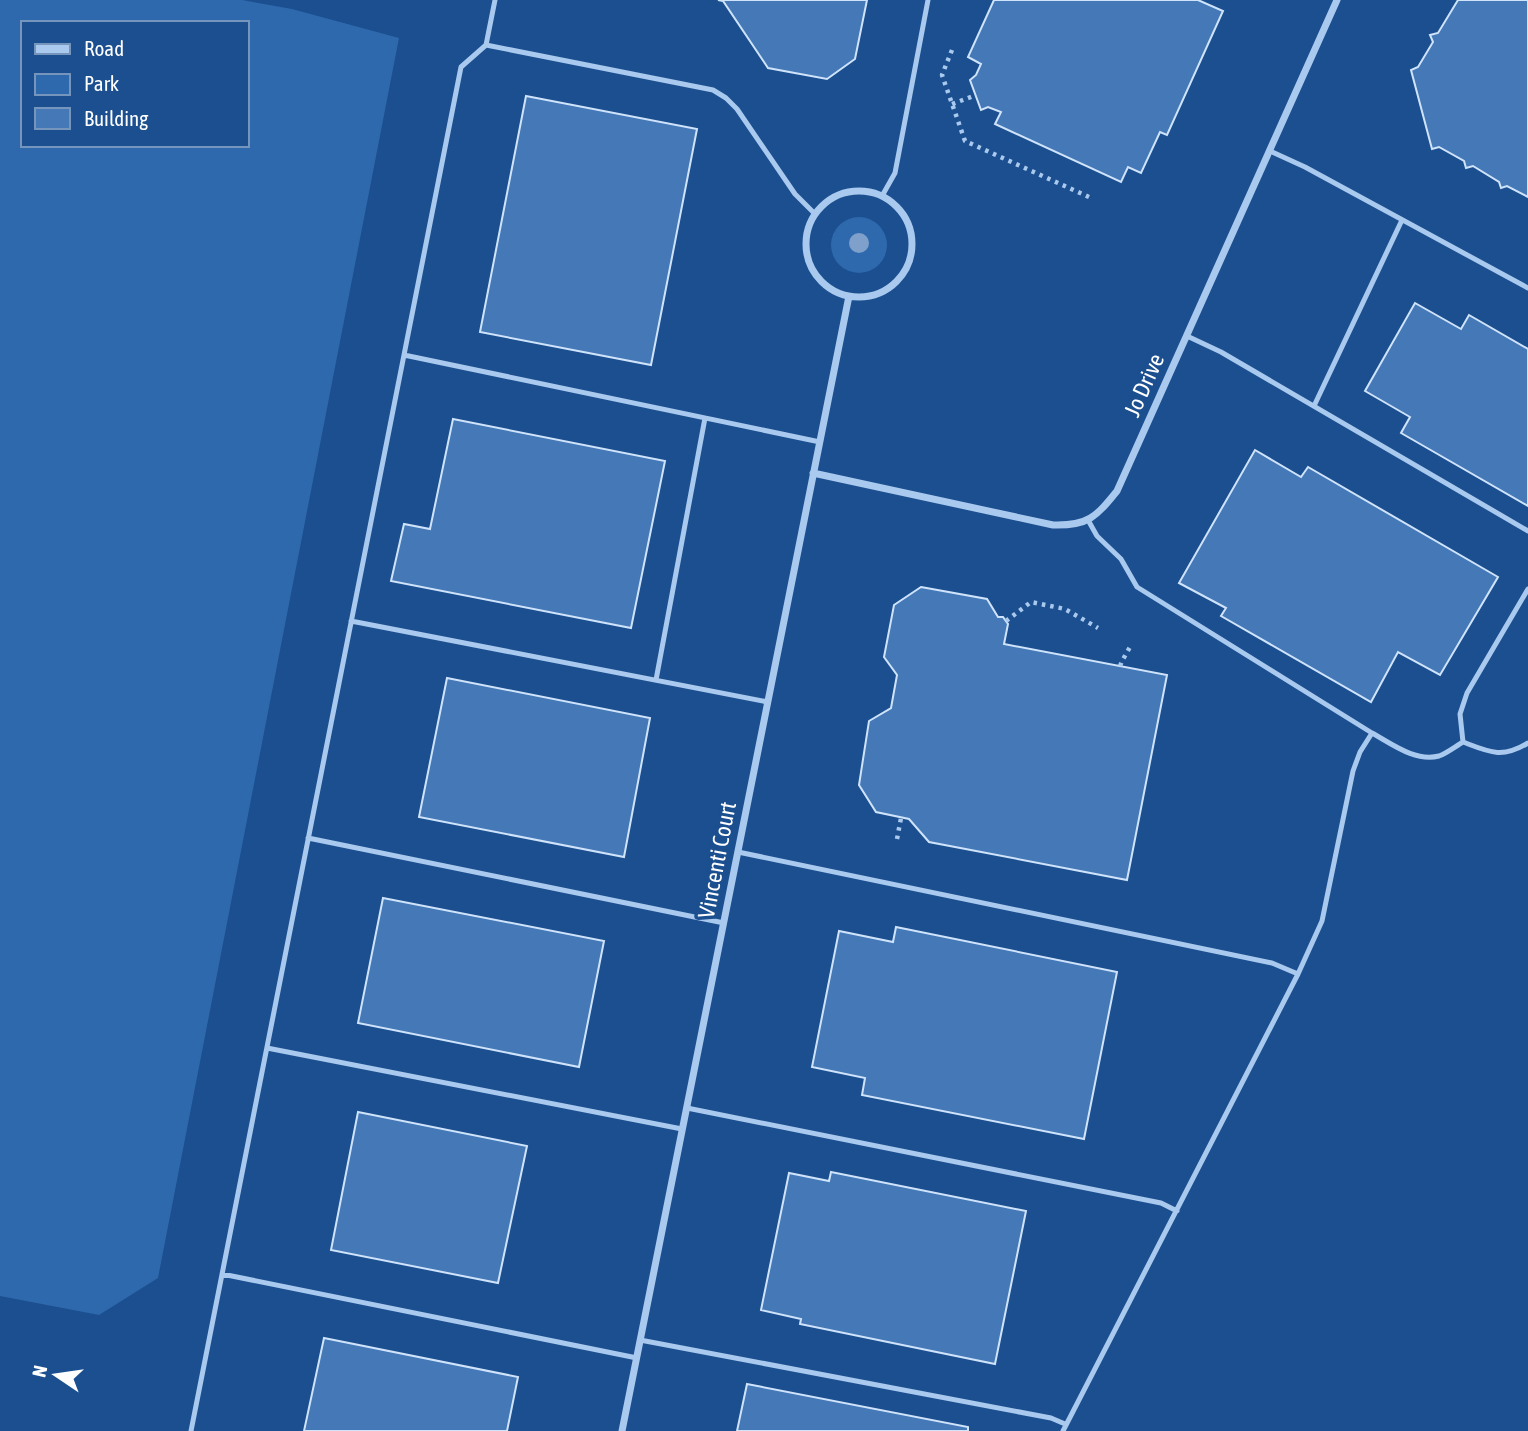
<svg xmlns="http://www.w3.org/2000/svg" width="1528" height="1431" viewBox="0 0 1528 1431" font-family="'Asap Condensed',sans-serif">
  <rect width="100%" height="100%" fill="#1b4f8f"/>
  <path fill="#2e69ad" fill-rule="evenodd" d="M0 0H242L292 9 399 38 158 1278 99 1315 0 1296ZM23 23H247V145H23Z
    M831 245a28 28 0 1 1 56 0a28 28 0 1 1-56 0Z"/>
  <path fill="#4478b7" stroke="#cfe3fa" stroke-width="2" d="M718 0H867L855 59 827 79 768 68 723 1Z
    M994 0H1198L1223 11 1167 135 1160 132 1141 173 1128 167 1121 182 995 124 1001 112 988 107 981 110 970 80 976 75 981 64 968 57Z
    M1458 0H1528V197L1507 186 1501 188 1499 182 1473 166 1466 168 1464 161 1439 147 1432 149 1411 70 1418 67 1433 42 1430 35 1438 33Z
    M526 96 697 129 651 365 480 332Z
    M1415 303 1461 329 1469 315 1528 349V506L1401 433 1410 417 1365 391Z
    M453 419 665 461 631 628 391 581 404 524 430 529Z
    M1255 450 1301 477 1308 467 1498 577 1440 675 1398 652 1371 702 1221 616 1226 608 1179 583Z
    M921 587 987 599 998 617H1003L1008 624 1004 644 1167 675 1127 880 929 842 909 819 876 812 859 785 869 721 891 708 897 675 884 657 894 605Z
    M447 678 650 718 624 857 419 817Z
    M383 898 604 941 579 1067 358 1023Z
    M896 927 1117 972 1084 1139 862 1095 865 1078 812 1067 839 931 893 942Z
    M358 1112 527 1146 498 1283 331 1250Z
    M831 1172 1026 1211 995 1364 800 1324 801 1319 761 1310 789 1173 829 1181Z
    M324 1338 518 1377 507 1431H304Z
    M747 1384 968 1427V1431H737Z"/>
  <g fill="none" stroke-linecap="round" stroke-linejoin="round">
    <path stroke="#a9c9ee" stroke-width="4.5" stroke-dasharray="3.5 5" stroke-linecap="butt" d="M952 50 942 75 965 141 1089 197
      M952 104 976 95
      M1006 621 1031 602 1065 609 1098 628
      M1120 666 1122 661 1130 647
      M897 839 901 818"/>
    <path stroke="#a9c9ee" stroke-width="5" d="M486 45 713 90 726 98 737 109 795 194 815 214
      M1270 151 1305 167 1528 288
      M882 196 895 173 928 0
      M1187 336 1221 352 1528 531
      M404 355 820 442
      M1314 406 1402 220
      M1088 520 1097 536 1121 559 1137 587 1372 733C1392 744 1415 762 1439 756 1447 753 1456 746 1463 742 1489 752 1502 759 1528 743
      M351 621 768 702
      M656 680 705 418
      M1463 742 1460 714 1467 693 1528 589
      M308 838 724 923
      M738 852 1272 963 1298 974
      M267 1048 682 1129
      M687 1108 1161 1203 1177 1211
      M222 1274 637 1358
      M640 1340 1051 1418 1065 1424
      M191 1431 461 67 486 45 495 0
      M1063 1431 1298 974 1322 921 1353 771 1360 752 1372 733"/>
    <path stroke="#a9c9ee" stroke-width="7" d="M806 244a53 53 0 1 1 106 0a53 53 0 1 1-106 0Z
      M813 473 1053 525C1088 526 1096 517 1117 491L1337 0
      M622 1431 849 296"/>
  </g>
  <circle fill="#7ea0ca" cx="859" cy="243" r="10"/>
  <g text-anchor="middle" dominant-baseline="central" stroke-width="7" stroke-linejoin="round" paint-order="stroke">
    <g font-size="23" fill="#fff" stroke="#1b4f8f">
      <text transform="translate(1144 385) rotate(-66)">Jo Drive</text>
      <text transform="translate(717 860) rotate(-79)">Vincenti Court</text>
    </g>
  </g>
  <rect x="21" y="21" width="228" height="126" fill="#1b4f8f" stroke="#7695bc" stroke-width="2"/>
  <rect x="35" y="44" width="35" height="10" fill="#a9c9ee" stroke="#7695bc" stroke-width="2"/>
  <text x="84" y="56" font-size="21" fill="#ffffff">Road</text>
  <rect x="35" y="74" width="35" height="21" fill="#2e69ad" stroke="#7695bc" stroke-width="2"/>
  <text x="84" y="91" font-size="21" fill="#ffffff">Park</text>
  <rect x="35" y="108" width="35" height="21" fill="#4478b7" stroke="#7695bc" stroke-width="2"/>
  <text x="84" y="126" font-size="21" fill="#ffffff">Building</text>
  <g transform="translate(56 1375) rotate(283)" stroke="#1b4f8f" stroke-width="5" paint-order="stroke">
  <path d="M0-5L12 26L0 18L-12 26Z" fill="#ffffff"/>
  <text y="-10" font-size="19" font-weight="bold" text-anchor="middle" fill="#ffffff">N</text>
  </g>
</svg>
